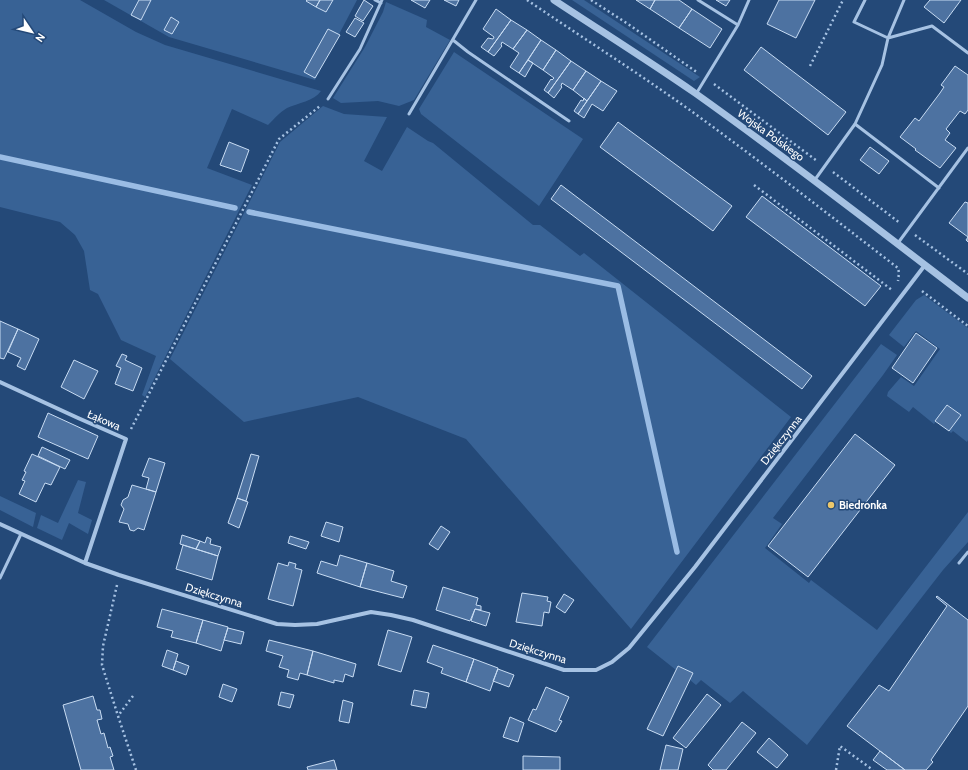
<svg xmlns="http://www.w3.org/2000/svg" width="968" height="770" viewBox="0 0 968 770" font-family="Cabin,sans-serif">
  <rect width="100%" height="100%" fill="#244978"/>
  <path fill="#386295" d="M0 0H80L136 32 165 45 321 91C314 101 298 103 287 108 280 112 274 119 268 125L232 109 207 168 252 185 145 397 142 395 156 356 121 340 98 294 90 290 84 251 75 235 60 222 0 207Z
    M104 0H357L315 80 169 37Z
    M572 0H584L700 77 694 81Z
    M386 2 427 20 426 27 450 40 414 100 399 106 378 101 341 103 333 98 365 47 383 12Z
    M454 52 583 139 539 206 421 114 419 109Z
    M323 106 344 114 387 117 364 161 382 171 407 127 428 141 433 143 533 225H540L580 256 584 253 791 417 631 629 466 439 358 397 244 422 170 359 280 142Z
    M924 295 968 328V440L967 442 953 431 951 433 949 431 961 415 948 405 934 424 913 407 909 412 887 396 888 392 901 377 914 386 940 349 916 331 904 347 889 335 916 300Z
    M881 344 897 355 883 375 773 518 782 524 765 548 809 583 811 580 877 630 968 512V542L943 570 807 745 743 691 730 703 701 680 696 685 690 680 693 673 678 666 676 670 647 647Z
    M78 480 86 482 78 513 92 520 88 534 69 523 62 540 37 528 41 515 58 523Z
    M0 496 36 513 33 527 0 510Z"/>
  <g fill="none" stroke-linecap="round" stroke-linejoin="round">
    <path stroke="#9abce4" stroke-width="5.5" d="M0 157 235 208
      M249 212 618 286 677 552"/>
  </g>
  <path fill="#4d72a1" stroke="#c8dcf3" d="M139 0H151L141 20 131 15Z
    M307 0H320L316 7 306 1Z
    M320 0H333L326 12 316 7Z
    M364 0 373 6 363 21 355 16Z
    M411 0H430L425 8Z
    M444 0H459L456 6Z
    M636 0H655L650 9Z
    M655 0H679L692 9 679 28 650 9Z
    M716 0H730L726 6Z
    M779 0H815L796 38 767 24Z
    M930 0H961L944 23 924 7Z
    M496 9 511 20 488 52 481 47 488 38 493 39 494 37 483 29Z
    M692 9 722 29 710 48 679 28Z
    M171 17 179 22 172 34 164 30Z
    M355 18 364 23 355 37 346 32Z
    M511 20 527 30 513 49 502 42 501 45 502 46 494 56 488 52Z
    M328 29 340 35 315 78 304 72Z
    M527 30 541 40 519 73 510 67 519 53 513 49Z
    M541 40 556 50 543 70 528 60Z
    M761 47 846 112 828 135 744 70Z
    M556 50 571 61 548 93 544 90 551 79 552 80 554 78 543 70Z
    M528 60 533 63 525 77 519 73Z
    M571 61 586 71 573 90 562 83 561 86 562 87 554 98 548 93Z
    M955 66 968 75V110L965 114 960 111 946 129 950 133 945 140 956 148 940 168 915 150 916 149 900 137 915 118 919 121 940 93 944 87 941 85Z
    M586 71 601 81 587 101 573 90Z
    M601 81 617 91 603 111 592 104 584 118 578 114Z
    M584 98 587 101 578 114 574 111 581 100 583 101Z
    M618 122 732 206 713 231 600 147Z
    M229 142 249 150 241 172 220 165Z
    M870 147 889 161 879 174 860 160Z
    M561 185 812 376 802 389 551 199Z
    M762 196 881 286 865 306 746 217Z
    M965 202 968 203V242L966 240 968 237 949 223Z
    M0 321 18 329 4 359 0 358Z
    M18 329 39 339 25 370 17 366 21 358 8 352Z
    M916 333 937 348 913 383 892 368Z
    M122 354 127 356 125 360 142 368 133 391 115 384 121 368 116 366Z
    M74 360 98 371 84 399 61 387Z
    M947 405 961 415 949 431 935 421Z
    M48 413 98 436 88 459 38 437Z
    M855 434 895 465 808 577 768 546Z
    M42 447 70 460 65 469 38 456Z
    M32 454 60 467 51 485 45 483 36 502 19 494 25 481 22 480 26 472 24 471Z
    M251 454 259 456 246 501 237 498Z
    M149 458 165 463 156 492 146 489 149 478 142 476Z
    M132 485 156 492 144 530 138 528 134 531 130 530 128 524 119 522 124 509 121 505 123 500 128 497Z
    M237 498 248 502 239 528 228 523Z
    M326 522 343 527 339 542 321 536Z
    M441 526 450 532 438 550 429 544Z
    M182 535 200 541 196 549 180 544Z
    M290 536 309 542 306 549 288 543Z
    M207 537 211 539 210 544 221 547 218 556 196 549 200 541 205 543Z
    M183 545 218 556 212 580 176 569Z
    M340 555 367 563 360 587 317 573 321 561 337 566Z
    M289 562 296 564 295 568 302 570 293 606 268 599 278 563 288 566Z
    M367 563 394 571 391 581 407 586 403 598 360 587Z
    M443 587 478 598 476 605 481 606V610L475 609 470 621 436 610Z
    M522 593 548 597 547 601 551 602 549 613 544 612 542 626 516 622Z
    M564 594 574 600 565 613 556 607Z
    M937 596 968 620V706L931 760 933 762 926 770H905L847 726 879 685 889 691 947 606 936 597Z
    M162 609 203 620 196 643 171 637 173 631 157 627Z
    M475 609 490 613 486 626 471 621Z
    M203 620 228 627 221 651 196 643Z
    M228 628 244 632 241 644 224 640Z
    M388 630 412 637 401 672 378 665Z
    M269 640 313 651 307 675 300 673 298 680 287 677 289 670 279 667 283 656 266 651Z
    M433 645 474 659 466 682 441 673 443 668 427 662Z
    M167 650 178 654 173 670 162 666Z
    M313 651 356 664 353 677 345 674 343 682 334 680V683L307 675Z
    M474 659 498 668 490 691 466 682Z
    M176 661 189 666 186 675 173 670Z
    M678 666 693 673 663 736 647 729Z
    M498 669 514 675 509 687 493 681Z
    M223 684 237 689 232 702 219 697Z
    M546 687 569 697 559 720 562 721 556 732 528 720 533 709 536 710Z
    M414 690 429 693 426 708 411 705Z
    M281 692 294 695 290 708 278 705Z
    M707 694 721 705 686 748 673 738Z
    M93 696 97 710H100L102 719 97 720 101 734 104 733 108 748 110 747 113 756 110 757 114 770H81L63 705Z
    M343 700 353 703 349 723 339 721Z
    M510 717 524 723 518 742 503 737Z
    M742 722 756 733 726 770H713L708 765Z
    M769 738 788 755 777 768 757 752Z
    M666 745 683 749 678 770H660Z
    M880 751 905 770H887L873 760Z
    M523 756 560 757V770H523Z
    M334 760 337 770H308L307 767Z"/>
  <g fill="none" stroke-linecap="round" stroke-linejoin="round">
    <path stroke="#a6c2e3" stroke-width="2.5" stroke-dasharray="2 3" stroke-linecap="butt" d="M527 0C580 36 635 71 687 108 759 160 828 214 898 268L899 273 898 281
      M591 0 628 24 698 73
      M810 66 843 0
      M714 84 817 161
      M833 172 900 223
      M754 185 892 290
      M915 235 968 274
      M922 291 968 326
      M131 429 279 139 320 106
      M117 585 103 646 102 665 118 716
      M133 696 118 716 136 770
      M836 770 840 746 873 770"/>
    <path stroke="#a6c2e3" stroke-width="3" d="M375 0 381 3
      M698 0 738 25
      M865 0 854 22 888 38 904 0
      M453 40 468 52 569 121
      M696 94 738 25 749 0
      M328 99 360 49 382 0
      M409 114 476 0
      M855 124 939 188
      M814 181 855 124 882 65 888 38 932 26 968 53
      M898 243 968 148
      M959 563 968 552
      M0 578 21 534"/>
    <path stroke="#a6c2e3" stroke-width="4" d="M0 382 78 418 126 439 85 563
      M0 524 85 563 119 575 277 624 295 625 317 624 371 612 391 615 413 620 564 670H596L612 662 629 648 695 567 925 265"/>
    <path stroke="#a6c2e3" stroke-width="7" d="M554 0C601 31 649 61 695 93 788 159 878 229 968 298"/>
  </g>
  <circle fill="#edc76a" stroke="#244978" stroke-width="1.5" cx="831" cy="505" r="4"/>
  <g text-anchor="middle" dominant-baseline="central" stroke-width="3" stroke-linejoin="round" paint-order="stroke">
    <g font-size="11" fill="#fff" stroke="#244978">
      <text transform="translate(771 135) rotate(36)">Wojska Polskiego</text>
      <text transform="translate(104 420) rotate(23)">Łąkowa</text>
      <text transform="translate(781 440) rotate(-52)">Dziękczynna</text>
      <text transform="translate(214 595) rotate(17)">Dziękczynna</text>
      <text transform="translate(538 651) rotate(17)">Dziękczynna</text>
    </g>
    <g font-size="11" font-weight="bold" fill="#fff" stroke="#244978" text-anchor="start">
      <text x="839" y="505">Biedronka</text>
    </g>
  </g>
  <g transform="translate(32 32) rotate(125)" stroke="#244978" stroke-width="3" paint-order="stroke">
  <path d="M0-3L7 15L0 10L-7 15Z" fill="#ffffff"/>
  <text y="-6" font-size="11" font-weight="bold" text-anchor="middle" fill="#ffffff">N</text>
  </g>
</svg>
